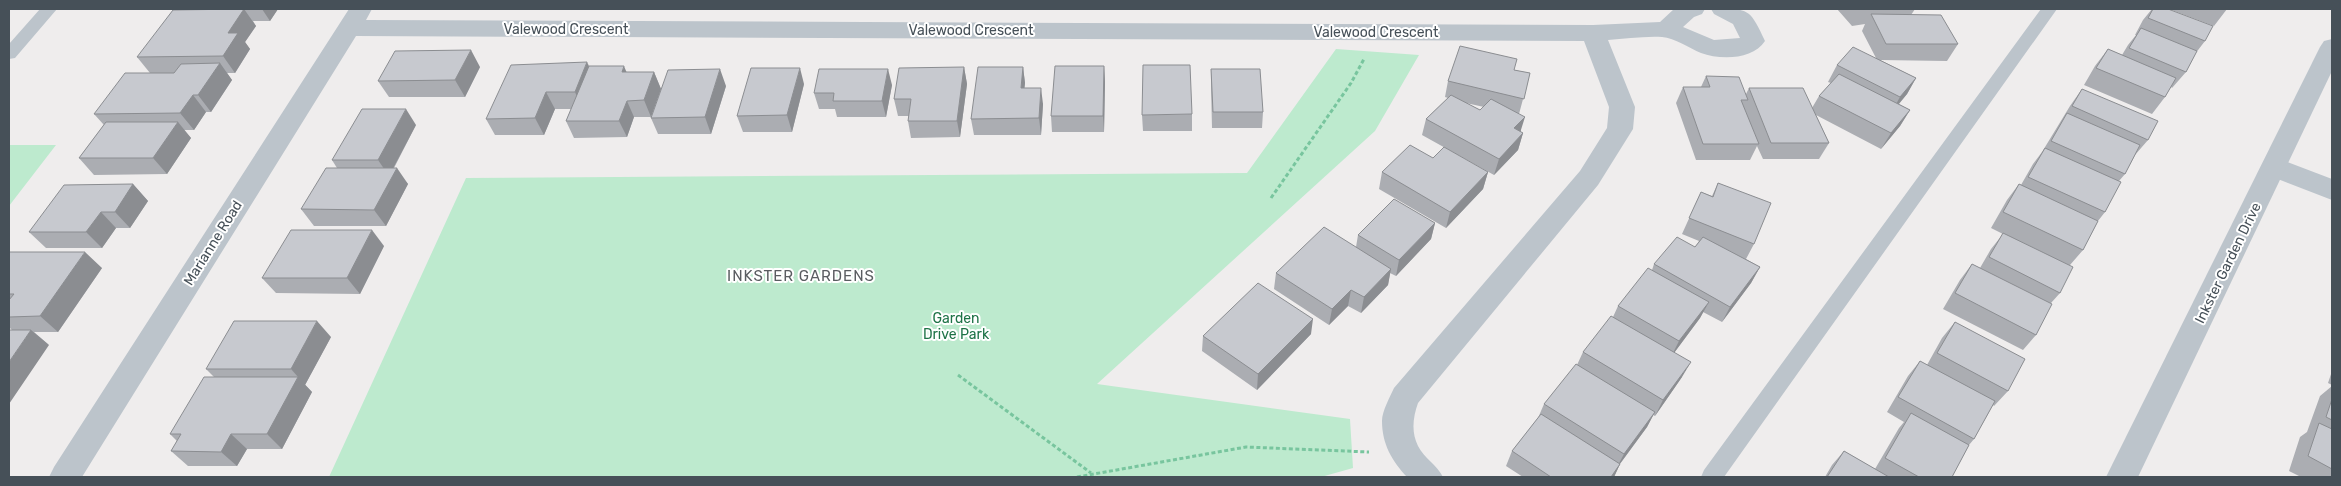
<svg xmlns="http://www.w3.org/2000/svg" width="2341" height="486" viewBox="0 0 2341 486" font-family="Rubik,sans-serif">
  <rect width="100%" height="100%" fill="#efeded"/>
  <path fill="#bdeace" d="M1336 49 1419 55 1375 131 1097 384 1350 419 1353 468 1321 477H329L466 178 1247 173Z
    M9 145H56L9 206Z"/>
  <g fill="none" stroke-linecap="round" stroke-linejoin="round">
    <path stroke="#78c59e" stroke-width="3" stroke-dasharray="4 2.5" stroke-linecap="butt" d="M1271 198 1351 83 1364 59
      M958 375 1091 473
      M1077 477 1246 447 1369 452"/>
    <path fill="#bcc4cb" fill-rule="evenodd" d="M40 9H57L15 58 9 59V44Z
      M2041 9H2057L1724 477H1701L1704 470Z"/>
    <path fill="#bcc4cb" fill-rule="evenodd" d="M349 9H372L366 20 1593 25 1660 22 1674 9H1705L1702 14 1694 17 1683 27 1714 40 1740 38 1733 24 1714 14 1711 9C1748 9 1749 6 1765 41 1753 60 1720 60 1701 53 1689 48 1675 38 1662 37 1644 36 1625 39 1608 40L1635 107 1633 129 1598 185 1418 403C1413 417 1411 432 1418 446 1424 458 1437 465 1443 477H1407C1392 461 1382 444 1382 421 1382 411 1390 397 1394 388L1580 171 1607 128 1609 107 1584 41 356 36 82 477H49L54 467Z
      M2274 157 2332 179V200L2265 174 2261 167 2265 160Z"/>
    <path fill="#bcc4cb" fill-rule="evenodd" d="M2332 39V71L2138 477H2106L2320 47 2324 41Z"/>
  </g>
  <path fill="#abadb2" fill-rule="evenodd" d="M186 9H278L270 21H253L256 26 245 42 250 49 235 73H227L232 80 211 112H206L194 130H184L191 138 167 174 94 175 79 158 104 125 94 114 150 73 137 57 187 10Z
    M1837 9H1915L1911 15 1958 44 1947 61 1880 60 1916 78 1907 94 1899 104 1910 110 1900 126 1881 149 1816 115 1829 143 1819 159H1763L1757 146 1750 160H1696L1676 103 1683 87H1701L1706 76 1746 94 1749 88 1812 108 1819 96 1831 83 1828 82 1837 65 1876 58 1862 31 1865 24 1852 26Z
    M2152 9H2168L2205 41 2195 54 2186 72 2172 88 2171 87 2165 97 2152 114 2084 85 2095 66 2108 49 2122 55 2128 45 2136 35H2135L2143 20Z
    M2169 9H2227L2214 26Z
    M589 66 627 72H654L661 89 651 117H634L627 137 574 138 566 121 571 109H555L544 135H495L486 119Z
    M1104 66 1105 82 1104 132H1052L1051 116Z
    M480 67 465 97H389L378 81Z
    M964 67 967 84 960 137 911 138 908 121 909 116H898L894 99Z
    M1023 67 1025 83 1024 88 1043 104 1041 135H974L971 119Z
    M1211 69 1263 112 1262 128H1212L1211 86Z
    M1514 70 1530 73 1519 114 1521 132 1523 133 1518 150 1494 175 1422 135 1426 119 1448 98 1445 97 1448 81ZM1466 103 1484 107 1480 110Z
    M804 84 792 132H743L737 116Z
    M892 85 886 117H837L835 109H819L814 93Z
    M726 86 711 134H658L651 118Z
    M2082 89 2148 140 2135 155 2125 174 2119 181 2105 212 2098 221 2083 250 2070 265 2060 293 2051 303 2036 335 2023 350 1943 309 1960 280 1972 264 1980 268 1991 249 2003 234 1991 228 2007 200 2019 184 2021 185 2033 164 2042 152 2070 106Z
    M1192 114V131H1143L1142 115Z
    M416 125 394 168 408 184 386 226H314L301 209 337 168 332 160Z
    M1433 158 1488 172 1483 189 1446 228 1379 189 1382 172Z
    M1718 183 1754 244 1746 259 1760 267 1751 283 1722 322 1703 312 1700 318 1674 353 1682 377 1655 416 1653 415 1647 427 1620 464 1614 477H1523L1506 466 1512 451 1538 418 1544 404 1577 365 1583 352 1613 317 1618 306 1652 270 1654 264 1695 247 1699 241 1682 234 1701 192 1712 196Z
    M133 184 148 201 130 228H116L102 248H46L29 232Z
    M1435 223 1431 239 1396 276 1390 273 1388 285 1361 313 1348 306 1329 325 1274 289 1276 273 1356 247 1358 235Z
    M384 246 360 294 276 293 262 278Z
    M9 252 102 268 58 332H34L49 345 12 330 9 327Z
    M1955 322 2008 391 1994 406 1993 405 1974 439 1969 445 1952 477H1825L1832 465 1844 451 1875 469 1899 428 1904 422 1887 412 1908 376 1920 361 1927 365 1942 338Z
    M1311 334 1257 390 1202 351 1203 336Z
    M331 337 305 385 312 392 282 449H247L237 466H188L171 451 177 441 170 434 214 377 206 369Z
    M2332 371V385L2328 383Z
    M2332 386V477H2301L2289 471 2300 437 2307 432 2320 396Z"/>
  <path fill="#8b8d91" d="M244 9 256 26 245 42 250 49 235 73 223 56 228 33Z
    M262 9H278L270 21Z
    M471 50 480 67 465 97 455 80Z
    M587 62 595 78 582 109 575 92Z
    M220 63 232 80 211 112 198 95Z
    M624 66 631 83 622 72Z
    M1104 66 1105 82 1104 132 1103 116Z
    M964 67 967 84 960 137 957 121Z
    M1023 67 1025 83 1023 104 1021 88Z
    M800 68 804 84 792 132 787 115Z
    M720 69 726 86 711 134 705 117Z
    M888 69 892 85 886 117 882 101Z
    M654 72 661 89 651 117 644 100Z
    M1916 78 1907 94 1891 113 1900 97Z
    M1041 88 1043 104 1041 135 1039 118Z
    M546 92 555 109 544 135 535 118Z
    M193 95 206 112 194 130 180 113Z
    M627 101 634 117 627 137 619 121Z
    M406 109 416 125 389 176 378 160Z
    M1910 110 1900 126 1881 149 1891 133Z
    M1525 117 1520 133 1514 128Z
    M178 122 191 138 167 174 153 158Z
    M1523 133 1518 150 1494 175 1499 159Z
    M397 168 408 184 386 226 374 210Z
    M1488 172 1483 189 1446 228 1450 212Z
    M133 184 148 201 130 228 115 212Z
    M101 212 116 228 102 248 86 232Z
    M1435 223 1431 239 1396 276 1399 260Z
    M372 230 384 246 360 294 347 278Z
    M85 252 102 268 58 332 40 316Z
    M1760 267 1751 283 1722 322 1730 307Z
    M1391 269 1388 285 1361 313 1364 297Z
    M1351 290 1348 306 1329 325 1332 309Z
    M1709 302 1700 318 1671 357 1679 341Z
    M1313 319 1311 334 1257 390 1258 374Z
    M317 321 331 337 305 385 291 369Z
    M31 330 49 345 9 404V362Z
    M1691 362 1682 377 1655 416 1663 400Z
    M298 377 312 392 282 449 267 434Z
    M1655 412 1647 427 1616 469 1624 454Z
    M231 434 247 449 237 466 221 452Z
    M1620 464 1614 477H1611Z"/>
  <path fill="#c7c9cf" stroke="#8b8d91" d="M244 9 228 33H238L223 56 137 57 173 10Z
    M2153 9H2168L2213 26 2205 41 2148 18Z
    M1871 14 1941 15 1958 44H1886Z
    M2141 28 2197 51 2186 72 2129 48Z
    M1460 46 1517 59 1514 70 1530 73 1524 99 1448 81Z
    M1853 47 1916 78 1900 97 1837 65Z
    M2108 49 2176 78 2165 97 2096 68Z
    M471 50 455 80 378 81 395 51Z
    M587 62 575 92H546L535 118 486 119 511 65Z
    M220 63 198 95H193L180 113 94 114 125 73H174L181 64Z
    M1143 65H1190L1192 114 1142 115Z
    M589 66H624L622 72H654L644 100 627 101 619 121H566Z
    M1055 66H1104L1103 116H1051Z
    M964 67 957 121H908L911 99H894L899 68Z
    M978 67H1023L1021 88H1041L1039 118 971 119Z
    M751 68H800L787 115 737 116Z
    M720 69 705 117 651 118 668 70Z
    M819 69H888L882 101H833L834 93H814Z
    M1211 69H1260L1263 112H1213Z
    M1839 74 1910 110 1891 133 1819 96Z
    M1706 76 1739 77 1748 100H1741L1759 144H1703L1683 87H1710Z
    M1749 88H1803L1829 143H1771Z
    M2082 89 2158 121 2148 140 2072 106Z
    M1451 95 1480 110 1491 99 1525 117 1514 128 1523 133 1499 159 1426 119Z
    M362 109H406L378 160H332Z
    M2067 113 2140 145 2125 174 2051 141Z
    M106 122H178L153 158H79Z
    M1410 145 1433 158 1444 147 1488 172 1450 212 1382 172Z
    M2045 148 2121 182 2105 212 2028 177Z
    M326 168H397L374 210 301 209Z
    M1718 183 1771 203 1754 244 1689 218 1701 192 1713 197Z
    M133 184 115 212H101L86 232H29L64 185Z
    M2019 184 2098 221 2083 250 2003 212Z
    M1394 199 1435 223 1399 260 1358 235Z
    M1324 227 1391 269 1364 297 1351 290 1332 309 1276 273Z
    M291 230H372L347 278H262Z
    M2003 233 2073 267 2060 293 1989 257Z
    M1677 237 1695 247 1703 237 1760 267 1730 307 1654 264Z
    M9 252H85L40 316 9 317V300L14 294H9Z
    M1972 264 2052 304 2036 335 1955 293Z
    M1648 268 1709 302 1679 341 1618 306Z
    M1258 283 1313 319 1258 374 1203 336Z
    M1611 316 1691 362 1663 400 1583 352Z
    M234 321H317L291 369H206Z
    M1955 322 2025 359 2008 391 1937 353Z
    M9 330H31L9 362Z
    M1920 361 1995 401 1974 439 1898 397Z
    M1576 364 1655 412 1624 454 1544 404Z
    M204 377H298L267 434H231L221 452 171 451 181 434H170Z
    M2332 399V420L2326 417Z
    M1911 413 1969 445 1952 477H1919L1885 458Z
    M1541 414 1620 464 1611 477H1551L1512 451Z
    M2319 423 2332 429V469L2308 456Z
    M1844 451 1889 477H1827Z"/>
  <g text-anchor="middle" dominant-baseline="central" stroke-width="4" stroke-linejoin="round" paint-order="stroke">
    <g font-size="14" fill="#465058" stroke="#fff">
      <text x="566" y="29">Valewood Crescent</text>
      <text x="971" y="30">Valewood Crescent</text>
      <text x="1376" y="32">Valewood Crescent</text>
      <text transform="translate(213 243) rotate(-58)">Marianne Road</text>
      <text transform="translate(2228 263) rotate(-64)">Inkster Garden Drive</text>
    </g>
    <g font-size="14" fill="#1e7347" stroke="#fff">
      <text x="956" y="318">Garden<tspan x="956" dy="16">Drive Park</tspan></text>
    </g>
    <g font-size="15" letter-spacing="1" fill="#5a5d61" stroke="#fff">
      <text x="801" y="276">INKSTER GARDENS</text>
    </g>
  </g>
  <rect width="2341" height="486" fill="none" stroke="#465058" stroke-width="20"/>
</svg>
